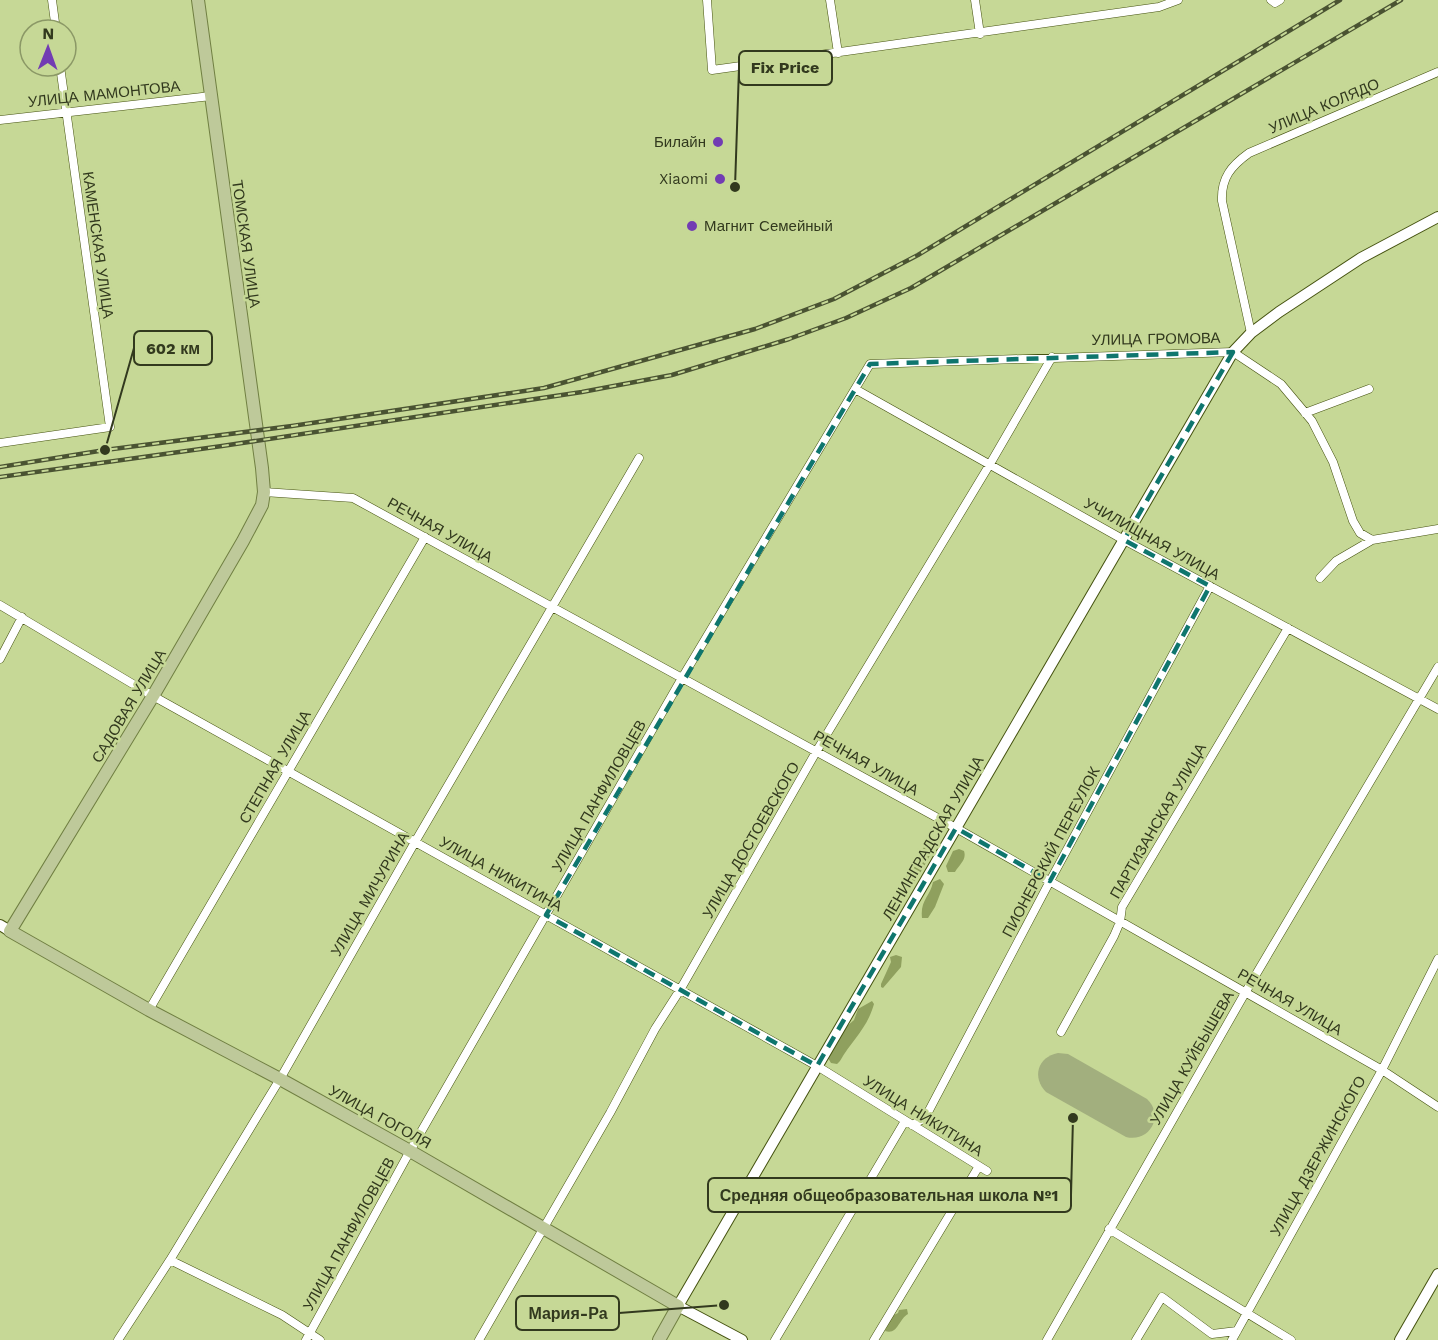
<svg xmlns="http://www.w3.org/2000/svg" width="1438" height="1340" viewBox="0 0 1438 1340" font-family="'Work Sans',sans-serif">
  <rect width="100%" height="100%" fill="#c6d896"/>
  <path fill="#a2af7e" d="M1058 1053 1068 1054 1147 1099C1165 1116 1149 1143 1126 1137L1046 1092C1032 1078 1037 1057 1058 1053Z"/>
  <path fill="#8fa05e" d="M937 837C933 855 911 890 897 903H894L900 888 917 857 929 840Z
    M959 849 964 851C967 860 959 865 955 872H948L946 866 953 851Z
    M940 879 944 884 935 907 928 918H922C920 900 930 897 933 882Z
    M896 955 902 957 901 967 883 988 881 987V984L891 962 890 957Z
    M872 1001 874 1004C867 1029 852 1040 840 1061L837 1064 831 1063 828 1058 846 1027 854 1020 858 1009Z
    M907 1309 908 1314C898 1320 898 1335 885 1331L892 1316 898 1313 899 1310Z"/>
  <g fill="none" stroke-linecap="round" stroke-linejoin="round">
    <g stroke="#455210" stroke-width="9">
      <path id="street" d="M52 0 56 30
        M707 0 712 70 1159 7 1178 0
        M830 0 838 53
        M975 0 980 34
        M1271 0 1275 3 1280 0
        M0 120 211 96
        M1251 333 1222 201C1221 178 1231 166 1249 153L1438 72
        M855 389 1124 540 1438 709
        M1305 413 1369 389
        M0 443 110 427 60 66
        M264 492 353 498 956 828 1382 1070 1438 1107
        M1320 578 1336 561 1372 540 1438 529
        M0 605 153 696 817 1066 987 1171
        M0 659 22 617
        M149 1010 425 537
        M1061 1032 1114 936 1120 922 1122 907 1288 628
        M912 1125 925 1118 1050 881 1210 586
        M1109 1229 1291 1340
        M170 1260 282 1315 320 1340
        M118 1340 170 1260 280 1079 415 842 639 458
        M306 1340 410 1151 682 678 870 364 1233 352 1281 384 1312 421 1333 462 1353 521 1360 533 1372 540
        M479 1340 610 1113 655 1029 680 990 816 752 990 464 1052 357
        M775 1340 905 1121
        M874 1340 979 1166
        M1047 1340 1245 993 1438 667
        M1136 1340 1162 1297 1212 1334 1237 1331
        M1232 1340 1382 1070 1438 959"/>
    </g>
    <g stroke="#455210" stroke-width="12">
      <path id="secondary" d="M0 925 10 931
        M742 1340 678 1306 1233 352 1251 333 1279 312 1361 258 1438 217
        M1400 1340 1438 1274"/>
    </g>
    <g stroke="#707f42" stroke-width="14">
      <path id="primary" d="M198 0 262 468 264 492 262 505 243 541 153 696 10 931 149 1010 280 1079 410 1151 678 1306 659 1340"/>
    </g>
    <use href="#street" stroke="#fff" stroke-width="8"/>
    <use href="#secondary" stroke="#fff" stroke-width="10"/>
    <use href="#primary" stroke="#bec99a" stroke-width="12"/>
    <g stroke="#4a5332" stroke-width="4.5">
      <path id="rail" d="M0 467 105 450 292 426 544 388 755 329 834 299 918 255 1340 0
        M0 477 222 446 582 392 672 375 789 339 846 318 911 288 1401 0"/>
    </g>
    <use href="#rail" stroke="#c6d896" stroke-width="2" stroke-dasharray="7" stroke-linecap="butt"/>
  </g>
  <path fill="none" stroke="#0f766e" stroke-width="4.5" stroke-dasharray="12 8" stroke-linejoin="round" d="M1233 352 1124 540 1210 586 1050 881 956 828 817 1066 546 915 870 364Z"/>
  <g fill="#723cb3" stroke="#c6d896" stroke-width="2">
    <circle cx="718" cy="142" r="6"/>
    <circle cx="720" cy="179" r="6"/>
    <circle cx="692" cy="226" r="6"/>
  </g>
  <g text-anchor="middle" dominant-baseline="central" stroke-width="5" stroke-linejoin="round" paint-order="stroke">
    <g font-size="15" fill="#32391e" stroke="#c6d896">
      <text transform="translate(104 94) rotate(-6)">УЛИЦА МАМОНТОВА</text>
      <text transform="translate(1324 106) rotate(-23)">УЛИЦА КОЛЯДО</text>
      <text transform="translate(246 244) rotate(82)">ТОМСКАЯ УЛИЦА</text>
      <text transform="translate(98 245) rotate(82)">КАМЕНСКАЯ УЛИЦА</text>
      <text transform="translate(1156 339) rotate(-1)">УЛИЦА ГРОМОВА</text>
      <text transform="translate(440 530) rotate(29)">РЕЧНАЯ УЛИЦА</text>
      <text transform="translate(1152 539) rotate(29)">УЧИЛИЩНАЯ УЛИЦА</text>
      <text transform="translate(129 706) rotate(-59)">САДОВАЯ УЛИЦА</text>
      <text transform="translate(866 763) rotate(29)">РЕЧНАЯ УЛИЦА</text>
      <text transform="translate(275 767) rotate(-60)">СТЕПНАЯ УЛИЦА</text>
      <text transform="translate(599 796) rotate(-60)">УЛИЦА ПАНФИЛОВЦЕВ</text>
      <text transform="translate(1158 821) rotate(-60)">ПАРТИЗАНСКАЯ УЛИЦА</text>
      <text transform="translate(933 838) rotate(-60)">ЛЕНИНГРАДСКАЯ УЛИЦА</text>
      <text transform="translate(751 840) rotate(-60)">УЛИЦА ДОСТОЕВСКОГО</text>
      <text transform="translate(1051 852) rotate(-62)">ПИОНЕРСКИЙ ПЕРЕУЛОК</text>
      <text transform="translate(501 874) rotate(29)">УЛИЦА НИКИТИНА</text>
      <text transform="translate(370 894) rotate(-60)">УЛИЦА МИЧУРИНА</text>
      <text transform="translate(1290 1002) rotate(30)">РЕЧНАЯ УЛИЦА</text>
      <text transform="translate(1192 1058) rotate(-60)">УЛИЦА КУЙБЫШЕВА</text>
      <text transform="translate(923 1116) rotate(32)">УЛИЦА НИКИТИНА</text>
      <text transform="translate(380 1117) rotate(29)">УЛИЦА ГОГОЛЯ</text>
      <text transform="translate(1318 1156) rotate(-61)">УЛИЦА ДЗЕРЖИНСКОГО</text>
      <text transform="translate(349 1234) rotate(-61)">УЛИЦА ПАНФИЛОВЦЕВ</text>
    </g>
    <g font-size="15" fill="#32391e" stroke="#c6d896" text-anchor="end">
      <text x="706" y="142">Билайн</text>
      <text x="708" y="179">Xiaomi</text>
      <text x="704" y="226" text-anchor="start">Магнит Семейный</text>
    </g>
  </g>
  <path fill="none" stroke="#32391e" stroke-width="2" d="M735 187L739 68M105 450L134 348M1073 1118L1071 1195M724 1305L619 1313"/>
  <g fill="#32391e" stroke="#c6d896" stroke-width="2">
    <circle cx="735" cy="187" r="6"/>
    <circle cx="105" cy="450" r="6"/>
    <circle cx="1073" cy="1118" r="6"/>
    <circle cx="724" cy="1305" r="6"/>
  </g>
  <g fill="#c6d896" stroke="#32391e" stroke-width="2">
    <rect x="739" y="51" width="93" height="34" rx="6"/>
    <rect x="134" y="331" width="78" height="34" rx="6"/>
    <rect x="708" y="1178" width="363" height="34" rx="6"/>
    <rect x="516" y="1296" width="103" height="34" rx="6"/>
  </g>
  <g font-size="16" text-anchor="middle" font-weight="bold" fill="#32391e">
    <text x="785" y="73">Fix Price</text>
    <text x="173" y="354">602 км</text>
    <text x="889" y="1201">Средняя общеобразовательная школа №1</text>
    <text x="568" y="1319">Мария-Ра</text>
  </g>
  <g transform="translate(48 48) rotate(1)"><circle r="28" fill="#c6d896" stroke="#8b9866" stroke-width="1.5"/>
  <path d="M0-4.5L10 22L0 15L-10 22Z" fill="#723cb3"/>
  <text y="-9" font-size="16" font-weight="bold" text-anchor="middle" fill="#32391e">N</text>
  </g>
</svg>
